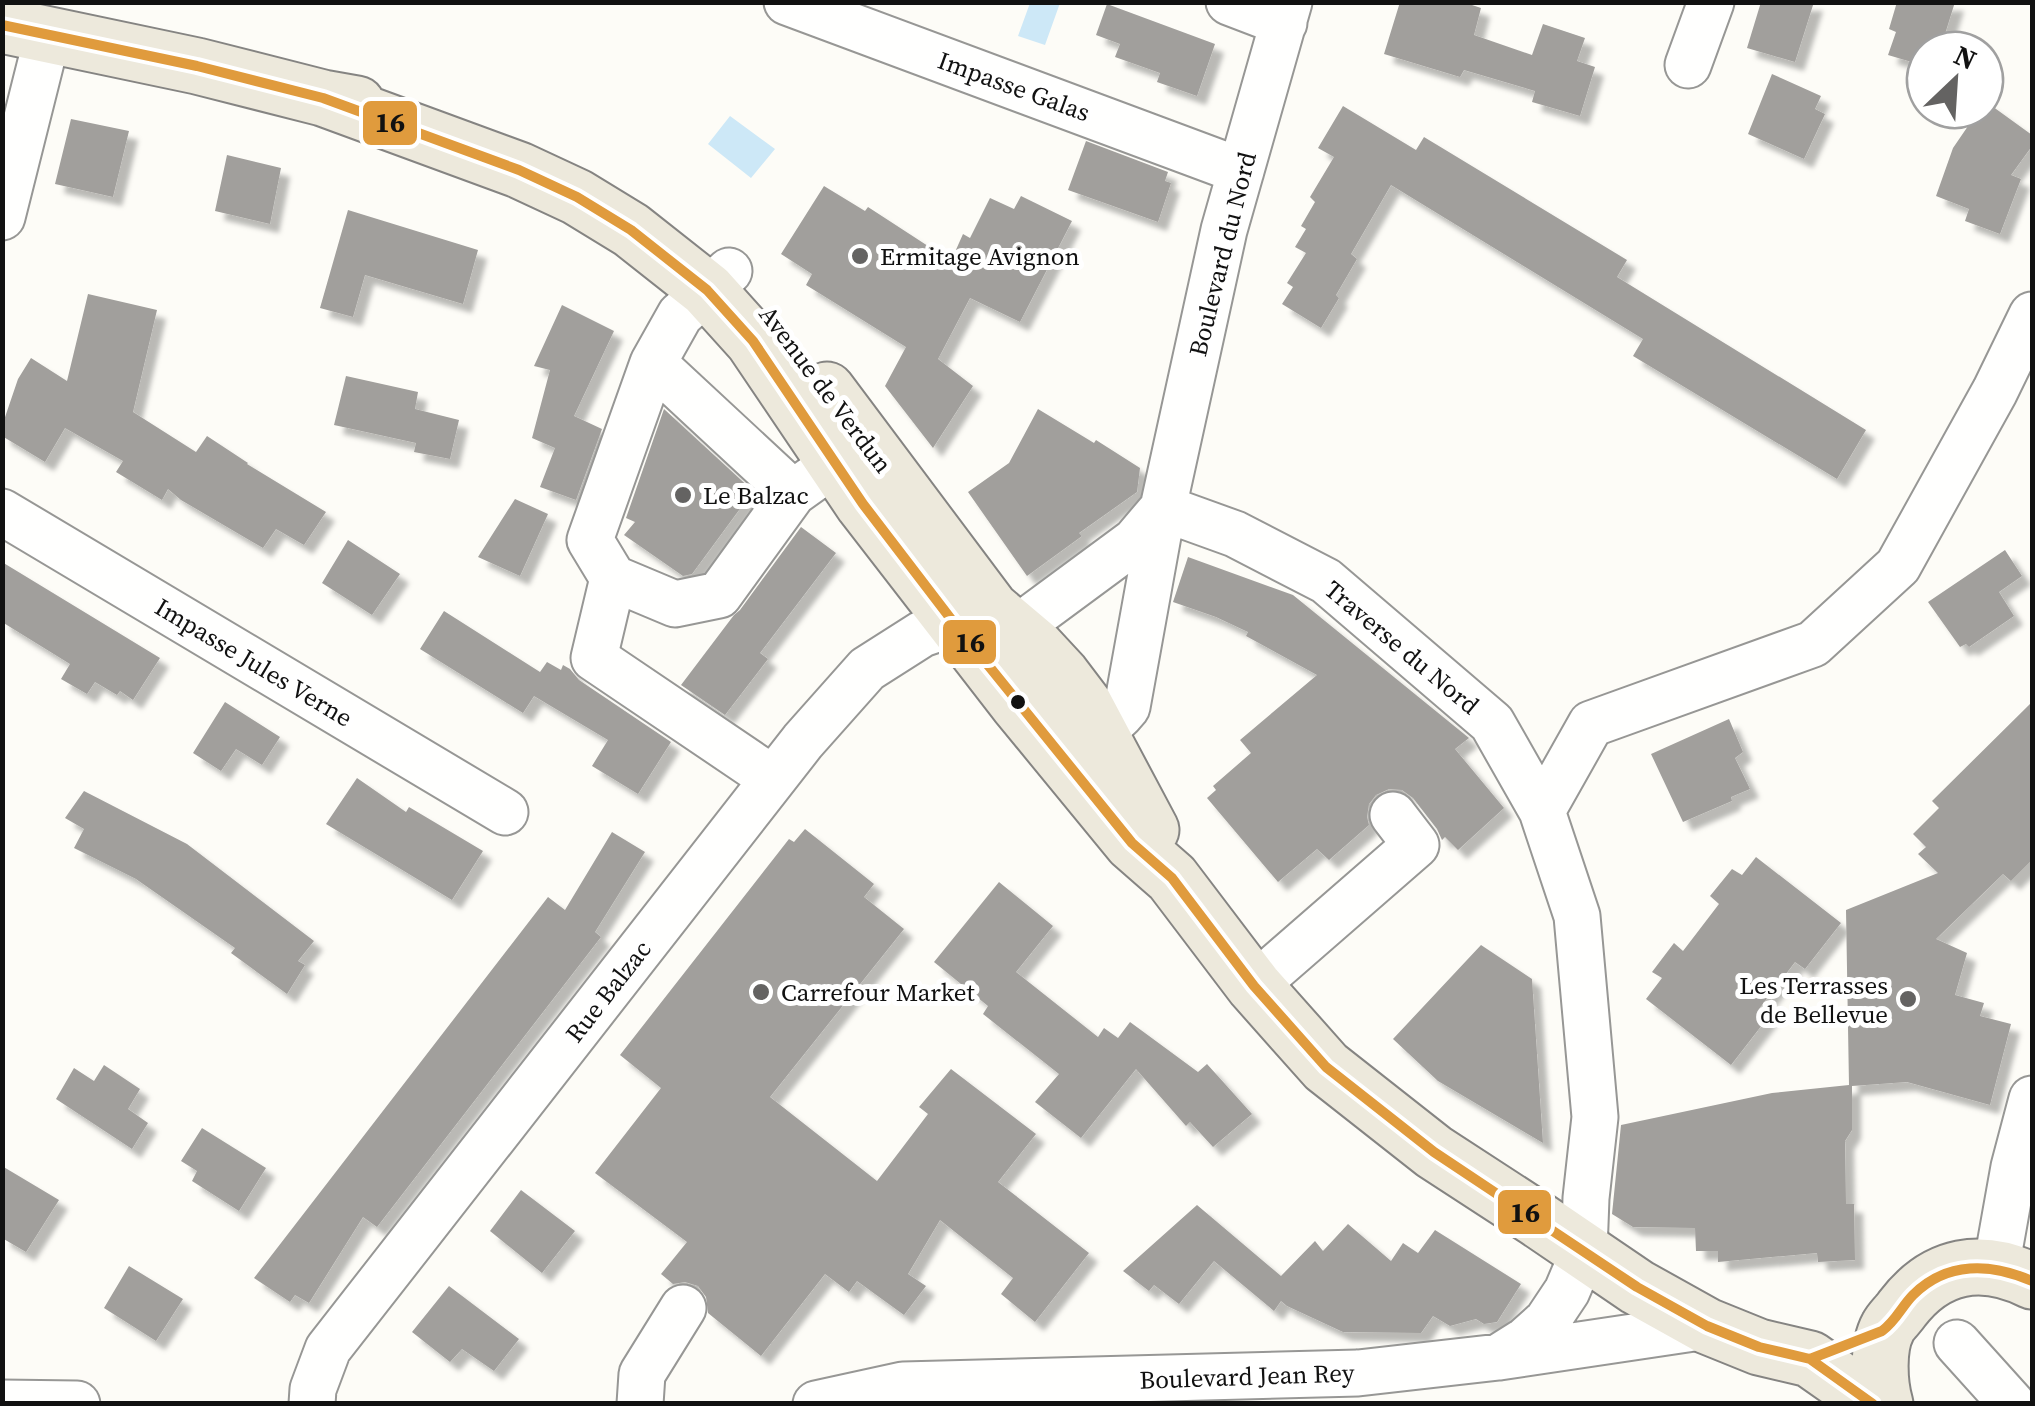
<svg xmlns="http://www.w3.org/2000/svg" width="2035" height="1406" viewBox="0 0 2035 1406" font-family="'Source Serif 4',serif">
  <defs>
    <filter id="shadow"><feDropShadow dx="9" dy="9" stdDeviation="2.5" flood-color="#0004"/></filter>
  </defs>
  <rect width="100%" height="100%" fill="#fdfcf7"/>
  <path fill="#cde8f7" d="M1030 3H1060L1045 45 1018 36Z
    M730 116 775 149 751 178 708 144Z"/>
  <path fill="#a19f9c" filter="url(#shadow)" d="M1400 2H1463L1481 8 1474 35 1532 55 1543 24 1585 38 1577 61 1595 67 1580 116 1532 102 1535 91 1464 70 1460 77 1384 54Z
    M1761 2H1814L1795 62 1747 48Z
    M1897 2H1955L1940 50H1925V66L1888 55 1896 32 1889 29Z
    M1107 4 1215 44 1197 96 1157 82 1160 73 1115 57 1120 44 1096 35Z
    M1772 74 1821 96 1815 109 1825 114 1804 159 1748 134Z
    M1985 101 2032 135V146L2011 175 2021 179 2000 234 1965 221 1969 209 1936 196 1953 148 1979 110H1985Z
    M1343 106 1416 150 1424 137 1627 260 1617 277 1866 430 1837 479 1633 356 1643 339 1391 185 1351 254 1357 259 1336 295 1339 298 1321 328 1282 304 1293 287 1287 283 1306 253 1295 247 1306 229 1301 226 1315 202 1310 197 1334 157 1318 148Z
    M71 119 129 131 113 197 55 184Z
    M1086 141 1168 172 1165 181 1171 183 1158 222 1068 190Z
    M227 155 281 168 270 224 215 211Z
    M824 186 865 211 868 207 951 261 963 234 970 238 990 198 1014 209 1021 196 1072 221 1020 322 970 298 938 359 973 386 933 448 885 386 906 347 806 285 812 274 781 254Z
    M348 210 478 250 463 304 365 275 353 317 320 308Z
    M88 294 157 310 133 412 196 452 207 436 248 463 247 464 326 512 304 545 276 529 263 548 181 500 168 489 162 500 116 472 123 461 65 428 45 462 2 436V426L18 379 31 358 67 381Z
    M562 305 614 331 574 416 602 429 576 500 540 487 555 448 532 438 550 370 534 366Z
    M346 376 418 392 415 409 459 420 450 459 414 452 416 443 334 425Z
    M664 409 753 491 692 574 683 576 624 535 635 522 626 518Z
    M1038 409 1094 443 1096 440 1140 468 1137 492 1079 533 1082 536 1027 576 968 492 1009 463Z
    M515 499 548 514 520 576 478 557Z
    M801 527 836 553 760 653 768 659 725 715 681 685 734 615 740 610Z
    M348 540 400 574 372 615 322 583Z
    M2005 550 2022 576 1999 592 2014 616 1969 647 1966 644 1960 647 1928 602Z
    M1188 557 1293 595 1469 738 1455 749 1504 808 1458 850 1445 837 1442 840 1437 829 1413 798 1402 790 1389 789 1376 795 1369 804 1367 817 1369 825 1329 860 1317 849 1278 882 1207 798 1216 790 1213 786 1251 753 1240 740 1317 675 1246 636 1248 632 1216 617 1173 602Z
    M2 562 160 658 133 700 120 691 117 695 95 682 87 694 61 679 70 664 2 622Z
    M444 611 540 672 547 662 561 670 563 665 570 669 579 680 671 742 638 794 592 766 608 740 534 696 523 713 420 649Z
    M225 702 280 737 262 765 236 749 221 771 193 753Z
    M2032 702V860L2011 881 2003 874 1936 939 1967 953 1955 995 1984 1003 1980 1016 2011 1024 1990 1105 1907 1082 1852 1086V1130L1845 1141 1846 1204H1854L1855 1260 1818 1262 1817 1253 1718 1262V1251H1696L1695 1228 1633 1227 1612 1214 1621 1125 1772 1093 1849 1085 1846 910 1938 873 1918 854 1926 847 1913 834 1939 808 1932 801Z
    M1729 719 1743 752 1735 758 1750 789 1731 797 1732 801 1683 822 1651 754Z
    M357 778 406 812 409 807 483 851 452 900 326 824Z
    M84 791 187 844 314 941 298 961 305 965 287 994 231 953 235 948 136 879 74 848 84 829 65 818Z
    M805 829 874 884 864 897 904 929 770 1097 877 1181 928 1114 919 1107 951 1069 1036 1134 998 1182 1089 1253 1035 1322 1001 1294 1013 1278 940 1220 908 1274 926 1286 904 1315 857 1281 849 1292 825 1274 761 1356 708 1313 706 1297 698 1286 685 1282 673 1284 661 1274 687 1242 595 1173 661 1088 620 1055 789 839 794 842Z
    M612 832 645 852 595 932 601 937 377 1227 363 1217 309 1303 295 1295 290 1302 254 1278 548 897 565 910Z
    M1756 857 1841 923 1805 969 1795 962 1759 1009 1769 1016 1731 1065 1646 999 1662 978 1652 972 1674 943 1683 951 1719 904 1710 896 1732 869 1742 875Z
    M999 882 1053 926 1016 972 1098 1037 1104 1028 1118 1038 1130 1022 1198 1072 1207 1064 1252 1114 1213 1147 1190 1122 1186 1126 1136 1069 1081 1138 1035 1102 1059 1074 983 1014 988 1006 934 962Z
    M1481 945 1532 979 1543 1143 1438 1081 1393 1039Z
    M104 1065 140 1089 128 1109 148 1123 132 1149 56 1099 74 1068 94 1081Z
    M202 1128 266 1168 239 1211 192 1181 197 1171 181 1161Z
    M2 1166 59 1200 26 1252 2 1238Z
    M521 1190 575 1231 542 1273 490 1231Z
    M1197 1205 1281 1276 1315 1241 1323 1251 1348 1224 1391 1261 1403 1243 1418 1253 1435 1230 1521 1284 1497 1322 1484 1324 1476 1319 1450 1326 1433 1316 1421 1333 1343 1332 1287 1306 1281 1301 1274 1311 1214 1261 1179 1304 1154 1285 1149 1291 1123 1271Z
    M129 1266 183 1299 156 1341 104 1308Z
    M449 1286 519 1339 494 1371 462 1349 450 1362 412 1332Z"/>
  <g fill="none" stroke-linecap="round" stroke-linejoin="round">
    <g stroke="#979795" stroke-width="49">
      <path id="minor" d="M787 2 1241 171
        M1229 2 1284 23
        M1688 65 1711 2
        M2 217 48 34
        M653 363 680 315 729 271
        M793 493 653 363 590 540 613 578 675 604 719 595 793 493 835 463
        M1163 508 1235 534 1326 581 1492 723 1542 811
        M2 512 505 812
        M613 578 594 658 773 779
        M1068 738C1094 738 1112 726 1127 707L1163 508 1224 230 1289 2
        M1254 986 1416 845 1393 815
        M1996 1268 2014 1167 2032 1099
        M1957 1343 2012 1404
        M1499 1357 1526 1340 1547 1321 1567 1291 1584 1251 1586 1198 1595 1117 1577 916 1542 811 1591 724 1813 644 1898 566 1995 391 2032 315
        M2 1403 77 1404
        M312 1404 313 1389 328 1349 803 741 867 669 922 634 954 623 970 622 993 627 1011 626 1028 620 1135 541 1163 508
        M640 1404 642 1374 683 1308
        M816 1404 903 1385 1358 1373 1499 1357 1707 1326"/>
    </g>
    <g stroke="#858482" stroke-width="59">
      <path id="major" d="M2 25 197 66 323 98 357 104
        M323 98 519 170 577 197 631 230 707 290 753 341 863 504 1017 703 1132 843 1172 878 1254 986 1326 1067 1434 1152 1537 1219 1637 1287 1707 1326 1759 1347 1810 1359 1874 1404
        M827 390 991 609 1037 648 1062 675 1084 704 1151 830
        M1885 1404C1879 1383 1877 1347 1888 1327 1891 1321 1898 1315 1902 1309 1936 1264 1982 1256 2032 1281"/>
    </g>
    <use href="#minor" stroke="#fffffe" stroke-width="45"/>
    <use href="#major" stroke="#ede9dc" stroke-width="55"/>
    <g stroke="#fff" stroke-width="18">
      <path id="bus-1" d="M2 25 197 66 323 98 519 170 577 197 631 230 707 290 753 341 863 504 954 623 1132 843 1172 878 1254 986 1326 1067 1434 1152 1637 1287 1707 1326 1759 1347 1810 1359 1873 1404
        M1810 1359 1882 1331C1896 1321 1902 1306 1913 1295 1947 1261 1991 1263 2032 1281"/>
    </g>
    <use href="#bus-1" stroke="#e09b3d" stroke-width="10"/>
  </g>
  <g fill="#646362" stroke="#fff" stroke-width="4">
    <circle cx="860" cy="256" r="10"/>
    <circle cx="683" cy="495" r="10"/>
    <circle cx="761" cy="992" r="10"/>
    <circle cx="1908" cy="999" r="10"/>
  </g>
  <circle fill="#111" stroke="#fff" stroke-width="4" cx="1018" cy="702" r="9"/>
  <g text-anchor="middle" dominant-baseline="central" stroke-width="10" stroke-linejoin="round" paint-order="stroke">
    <g font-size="25" fill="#111" stroke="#fff">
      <text transform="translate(1014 86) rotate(20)">Impasse Galas</text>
      <text transform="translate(1222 254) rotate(-76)">Boulevard du Nord</text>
      <text transform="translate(826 389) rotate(53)">Avenue de Verdun</text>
      <text transform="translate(1402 647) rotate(40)">Traverse du Nord</text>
      <text transform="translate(254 662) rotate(31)">Impasse Jules Verne</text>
      <text transform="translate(608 991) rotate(-52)">Rue Balzac</text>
      <text transform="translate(1247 1376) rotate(-2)">Boulevard Jean Rey</text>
    </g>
    <g font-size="25" fill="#111" stroke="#fff" text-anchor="start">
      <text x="880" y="256">Ermitage Avignon</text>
      <text x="703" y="495">Le Balzac</text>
      <text x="1888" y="985" text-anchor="end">Les Terrasses<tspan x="1888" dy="29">de Bellevue</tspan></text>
      <text x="781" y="992">Carrefour Market</text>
    </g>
  </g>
  <g stroke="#fff" stroke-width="4">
    <rect x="361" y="99" width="58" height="48" rx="10" fill="#e09b3d"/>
    <rect x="941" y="618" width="57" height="48" rx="10" fill="#e09b3d"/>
    <rect x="1496" y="1188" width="57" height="48" rx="10" fill="#e09b3d"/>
  </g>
  <g font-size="28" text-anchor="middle" font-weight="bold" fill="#111">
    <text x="390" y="132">16</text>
    <text x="970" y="652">16</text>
    <text x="1525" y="1222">16</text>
  </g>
  <rect width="2035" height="1406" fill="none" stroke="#111111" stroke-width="10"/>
  <g transform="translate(1955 80) rotate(25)"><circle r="48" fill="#ffffff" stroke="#a0a0a0" stroke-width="2.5"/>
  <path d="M0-8L18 38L0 25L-18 38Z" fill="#646362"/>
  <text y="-15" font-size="28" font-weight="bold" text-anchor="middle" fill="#111111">N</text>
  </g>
</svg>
